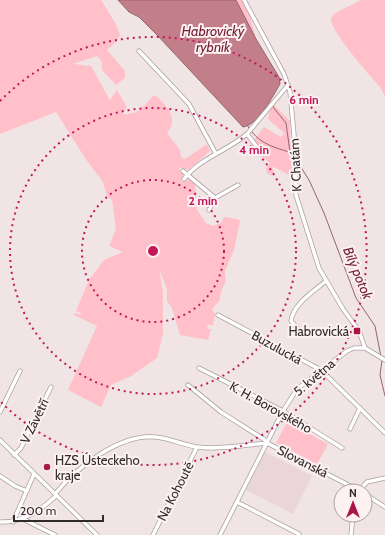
<svg xmlns="http://www.w3.org/2000/svg" width="385" height="535" viewBox="0 0 385 535" font-family="Cabin,sans-serif">
  <rect width="100%" height="100%" fill="#f0e4e5"/>
  <path fill="#ead6d8" d="M265 452 312 476 293 514 246 490Z"/>
  <path fill="#ffc0c9" d="M0 0H101L116 24 120 35 116 42 107 50 125 71V78L116 85 102 70V61L97 56 73 64 91 66 110 100 117 90 127 107 122 114C137 116 144 106 153 96H156C168 107 179 118 167 133L180 150 181 157 185 159 207 144 210 151 191 168 188 170 180 167 179 170 183 175 181 181 183 182 190 179 195 184 197 210 206 223 213 226 221 223 224 217 237 219 240 221 234 250 225 271 226 281 222 289 219 301 212 309 215 314 213 326 209 324 207 327 208 329H211L208 340 180 335 172 308 167 301V289L159 269 163 293V334L157 358 131 376 111 385 101 407 68 390 97 326 74 315 75 313 80 315 81 313 76 311 89 280 104 260 123 252 109 246 116 229 112 200 107 196 103 182 85 158 56 112 0 134Z
    M236 0H246L256 39Z
    M361 0H385V96L380 87C370 76 330 31 331 18L335 13Z
    M274 105 290 121 292 177V174L289 175 274 167 272 168 274 171 272 176 267 173 266 168 270 163 263 158 254 140 264 127 281 137 284 133 268 119 270 109Z
    M287 422 328 444 317 464 276 443Z"/>
  <path fill="#c27e89" stroke="#96656d" d="M118 0H236L256 39 279 77 280 84C273 96 258 125 243 127L158 36 139 17 129 12Z"/>
  <g fill="none" stroke-linecap="round" stroke-linejoin="round">
    <path stroke="#96656d" stroke-width="1" d="M273 107 286 123 290 152 293 154
      M248 126 249 128
      M252 132C261 144 276 148 289 152
      M297 161 309 180 324 213 356 298 375 326 381 357
      M382 360 380 375 385 396"/>
    <g stroke="#aba0a1" stroke-width="5">
      <path id="street" d="M244 0 284 74 290 92 294 135 296 195 319 268 343 309 359 331 365 348
        M139 51 189 104 216 154
        M257 147 247 134 288 85
        M183 171 215 198
        M184 179C200 158 227 151 247 134
        M209 210 215 198 238 185
        M218 315 321 370 385 433
        M298 329 291 321C293 304 314 291 326 281
        M199 368 283 411 342 448
        M188 385 221 412 265 440 267 443 360 491
        M0 412 20 371
        M350 429 360 408
        M0 440 97 535
        M14 455 21 448 51 387
        M0 476 15 486 27 491
        M359 491 367 482 385 478
        M55 494C76 468 119 434 155 437 169 438 183 445 197 447 219 450 244 445 267 443
        M365 494 385 507
        M237 502 299 534
        M23 519 55 535
        M0 522C21 523 41 510 56 496
        M13 522 34 474
        M153 535 197 447
        M220 535 283 411 297 389 347 351 354 348H365L385 360
        M351 535 353 515"/>
    </g>
    <use href="#street" stroke="#fff" stroke-width="3.5"/>
  </g>
  <g fill="none" stroke="#c2185b" stroke-width="2" stroke-dasharray="2 4">
    <circle cx="153" cy="251" r="71"/>
    <circle cx="153" cy="251" r="143"/>
    <path d="M0 101A214 214 0 1 1 0 401"/>
  </g>
  <g fill="#aa1649" stroke="#fdf1f2" stroke-width="1.5">
    <rect x="353" y="327" width="8" height="8" rx="2"/>
    <circle cx="47" cy="467" r="4"/>
  </g>
  <g text-anchor="middle" dominant-baseline="central" stroke-width="4" stroke-linejoin="round" paint-order="stroke">
    <g font-size="13" fill="#2f2a2b" stroke="#fdf1f2">
      <text transform="translate(295 165) rotate(-93)">K Chatám</text>
      <text transform="translate(277 347) rotate(29)">Buzulucká</text>
      <text transform="translate(314 377) rotate(-40)">5. května</text>
      <text transform="translate(271 407) rotate(29)">K. H. Borovského</text>
      <text transform="translate(34 421) rotate(-64)">V Závětří</text>
      <text transform="translate(303 461) rotate(27)">Slovanská</text>
      <text transform="translate(175 491) rotate(-63)">Na Kohoutě</text>
    </g>
    <g font-size="13" fill="#2f2a2b" stroke="#fdf1f2" text-anchor="end">
      <text x="349" y="331">Habrovická</text>
      <text x="55" y="460" text-anchor="start">HZS Ústeckeho<tspan x="55" dy="15">kraje</tspan></text>
    </g>
    <g font-size="14" font-style="italic" fill="#742237" stroke="#fdf1f2">
      <text x="213" y="31">Habrovický<tspan x="213" dy="16">rybník</tspan></text>
      <text transform="translate(358 273) rotate(67)">Bílý potok</text>
    </g>
  </g>
  <circle cx="153" cy="251" r="6" fill="#c2185b" stroke="#fdf1f2" stroke-width="2"/>
  <g font-size="12" text-anchor="middle" font-weight="bold" fill="#c2185b" stroke="#fdf1f2" stroke-width="4" stroke-linejoin="round" paint-order="stroke">
    <text x="304" y="104">6 min</text>
    <text x="254" y="154">4 min</text>
    <text x="203" y="205">2 min</text>
  </g>
  <g transform="translate(353 503)"><circle r="19" fill="#fdf1f2" stroke="#aba1a2"/>
  <path d="M0-3L7 15L0 10L-7 15Z" fill="#aa1649"/>
  <text y="-6" font-size="11" font-weight="bold" text-anchor="middle" fill="#2f2a2b">N</text>
  </g>
  <path d="M14 515v6h89v-6" fill="none" stroke="#2f2a2b" stroke-width="2"/>
  <text x="20" y="515" font-size="12" fill="#2f2a2b" stroke="#fdf1f2" stroke-width="3" paint-order="stroke">200 m</text>
</svg>
